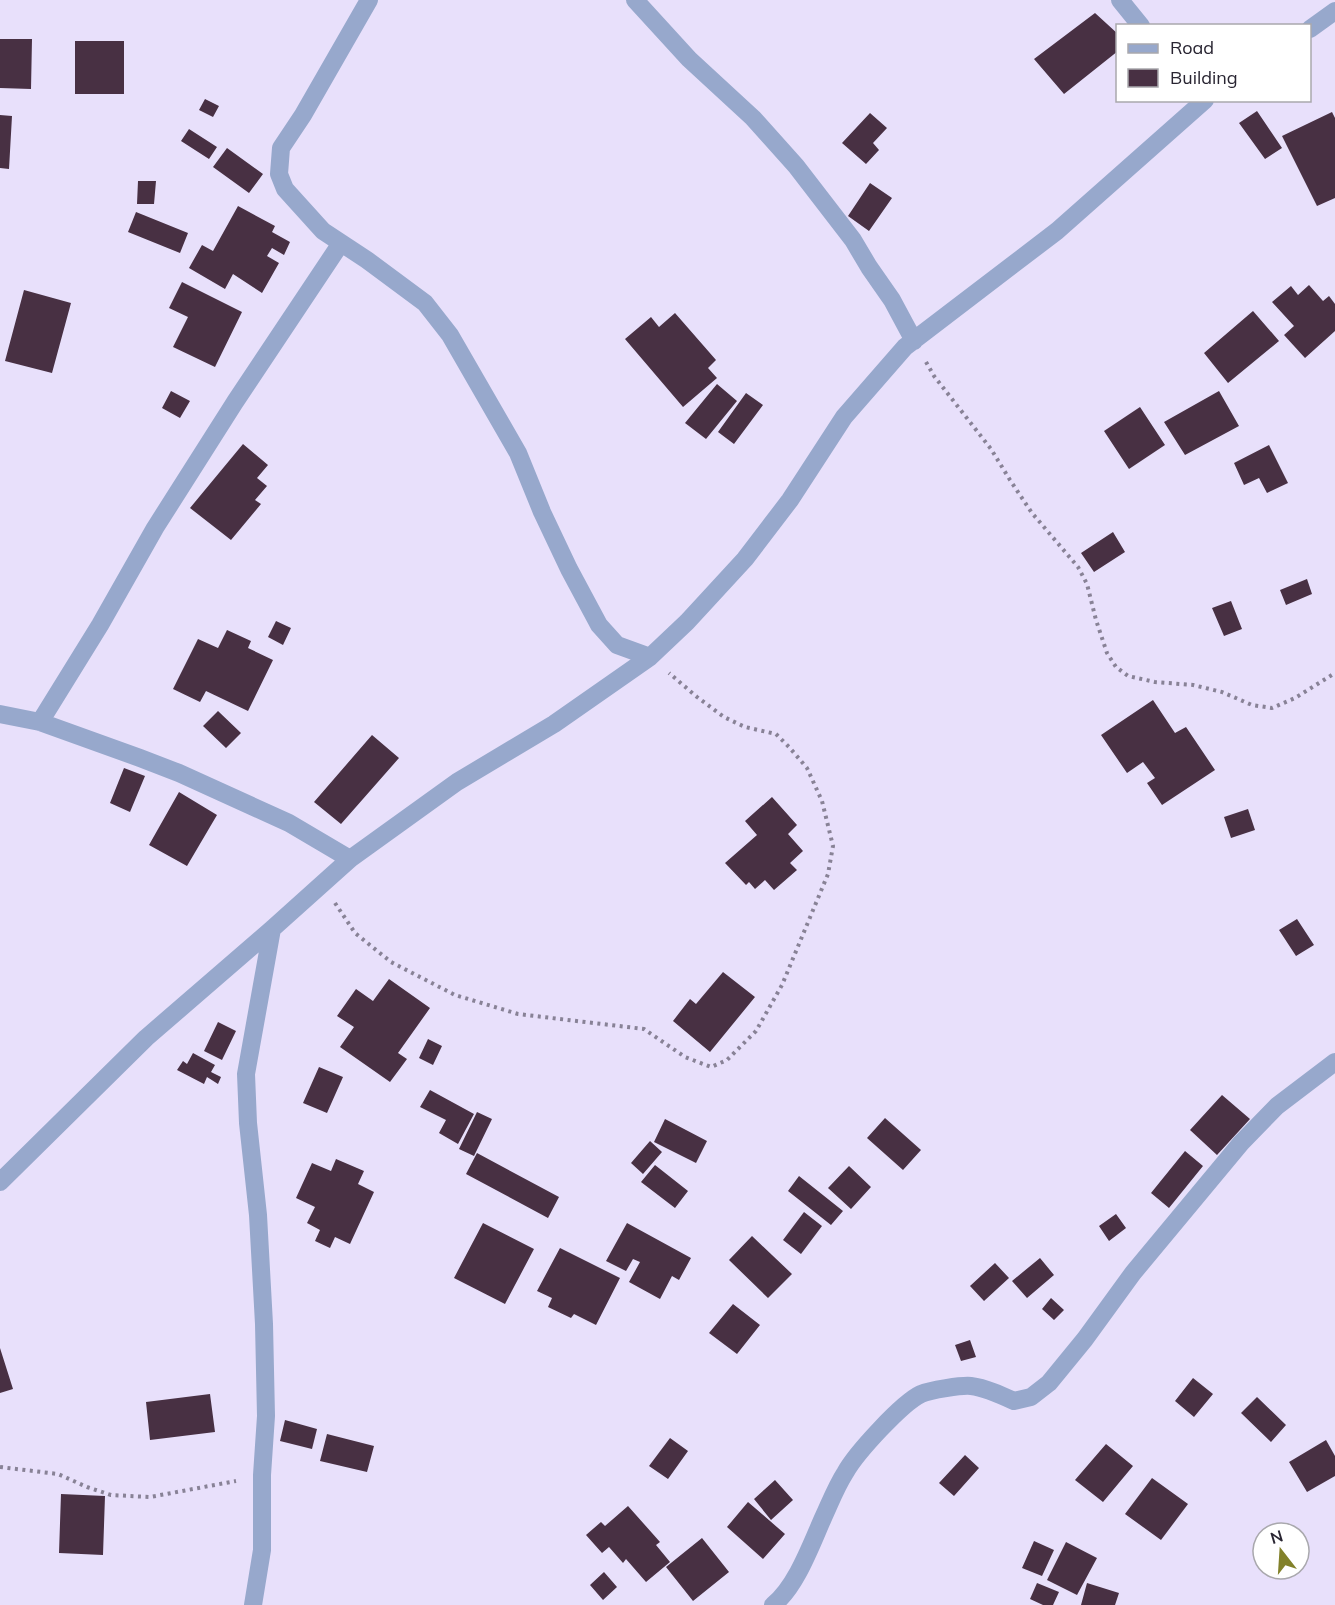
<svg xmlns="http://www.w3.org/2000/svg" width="1335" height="1605" viewBox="0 0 1335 1605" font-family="Mulish,sans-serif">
  <rect width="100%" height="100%" fill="#e8e0fb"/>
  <path fill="#483043" d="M1095 13 1118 34V51L1064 94 1034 59Z
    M0 39H32L31 89 0 88Z
    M75 41H124V94H75Z
    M205 99 219 106 213 117 199 110Z
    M1257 111 1282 148 1265 159 1239 123Z
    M1332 112 1335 118V198L1317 206 1282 136Z
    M870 113 887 128 873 143 879 150 866 164 842 143Z
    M0 115 12 116 9 169 0 168Z
    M189 129 217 147 209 159 181 141Z
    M227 148 263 174 249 193 213 167Z
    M138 181H156L154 204H137Z
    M870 183 892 198 869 231 848 216Z
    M238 206 275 226 272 232 290 242 284 255 272 248 267 256 279 263 262 293 233 274 225 289 189 268 202 245 213 251Z
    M136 212 188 233 180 253 128 232Z
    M182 282 242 312 215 367 173 347 188 317 169 308Z
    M1309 285 1323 301 1329 296 1335 304V331L1305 358 1284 335 1294 326 1272 302 1291 286 1298 295Z
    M24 290 71 303 52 373 5 361Z
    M1253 311 1279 341 1228 383 1204 353Z
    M675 313 716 360 708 368 717 378 683 407 625 339 651 317 659 327Z
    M717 384 737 401 706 439 685 423Z
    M171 391 190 401 180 418 162 408Z
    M1219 391 1239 426 1185 455 1164 422Z
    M746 393 763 405 734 444 718 432Z
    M1140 407 1165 445 1129 469 1104 431Z
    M243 444 268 465 257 478 267 486 255 500 261 504 231 540 190 508Z
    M1269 445 1288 483 1267 493 1259 478 1244 485 1234 463Z
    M1113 532 1125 552 1094 572 1081 553Z
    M1307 579 1312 594 1286 605 1280 590Z
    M1231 601 1242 629 1224 636 1212 608Z
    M276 621 291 628 283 645 268 637Z
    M227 630 251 641 248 648 273 660 248 711 206 691 200 702 173 689 198 639 218 648Z
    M1153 700 1175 733 1186 727 1215 770 1162 805 1147 783 1155 778 1143 762 1127 773 1101 735Z
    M218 711 241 733 226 748 203 726Z
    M372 735 399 758 341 824 314 802Z
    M124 768 145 776 130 812 110 803Z
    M179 792 217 815 187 866 149 845Z
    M772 797 797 825 788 834 803 851 790 863 797 870 774 890 765 880 755 889 749 882 746 885 725 863 757 835 745 821Z
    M1248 809 1255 830 1231 838 1224 817Z
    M1297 919 1314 945 1296 956 1279 930Z
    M723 972 755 997 710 1052 673 1021 690 999 696 1004Z
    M389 979 430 1008 398 1053 407 1059 390 1082 340 1047 354 1027 337 1016 356 989 373 1001Z
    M218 1022 236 1031 222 1060 204 1051Z
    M428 1039 442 1046 433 1065 419 1058Z
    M193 1053 215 1065 211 1072 221 1077 218 1084 207 1077 204 1084 177 1070 183 1061 187 1064Z
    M319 1067 343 1077 327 1113 303 1103Z
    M430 1090 474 1114 458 1144 439 1133 446 1120 420 1107Z
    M1222 1095 1250 1119 1217 1155 1190 1130Z
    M477 1112 492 1119 474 1156 459 1149Z
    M885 1118 921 1150 903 1170 867 1138Z
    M665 1119 707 1141 696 1163 654 1142Z
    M650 1141 662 1152 643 1174 631 1163Z
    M1185 1151 1203 1166 1169 1208 1151 1193Z
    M477 1153 559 1197 548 1218 466 1174Z
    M336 1159 364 1171 358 1184 374 1192 350 1244 335 1237 330 1248 315 1241 320 1230 307 1223 315 1207 296 1198 312 1163 331 1171Z
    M655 1165 688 1191 675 1208 641 1182Z
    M849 1166 871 1187 851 1209 828 1188Z
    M799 1176 843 1211 831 1225 788 1191Z
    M804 1212 822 1226 801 1254 783 1240Z
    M1116 1214 1126 1228 1109 1241 1099 1226Z
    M483 1223 534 1249 505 1304 454 1278Z
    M627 1223 691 1258 679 1280 672 1276 660 1299 629 1282 640 1262 633 1259 626 1271 606 1261Z
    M752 1236 792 1274 768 1298 729 1260Z
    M560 1248 620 1278 596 1325 574 1314 571 1318 548 1307 552 1298 537 1291Z
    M1040 1258 1054 1275 1027 1298 1012 1281Z
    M995 1263 1009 1278 984 1301 970 1286Z
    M1051 1298 1064 1310 1054 1320 1042 1309Z
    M733 1304 760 1325 737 1354 709 1333Z
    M970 1340 976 1357 961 1361 955 1345Z
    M0 1348 13 1389 0 1393Z
    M1193 1378 1213 1394 1194 1417 1175 1401Z
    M210 1394 215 1432 150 1440 146 1402Z
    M1257 1397 1286 1425 1271 1442 1241 1413Z
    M285 1420 317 1429 312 1449 280 1441Z
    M327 1434 374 1446 367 1472 320 1461Z
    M670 1438 688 1451 668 1479 649 1466Z
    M1326 1440 1335 1456V1476L1307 1492 1289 1462Z
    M1106 1444 1133 1466 1103 1502 1075 1480Z
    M965 1455 979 1468 954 1496 939 1483Z
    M1152 1478 1188 1504 1161 1540 1125 1514Z
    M775 1480 793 1500 771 1520 754 1499Z
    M61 1494 105 1496 103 1555 59 1553Z
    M748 1502 785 1534 763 1559 727 1527Z
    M628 1506 660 1542 656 1545 670 1562 646 1582 626 1559 623 1563 609 1547 602 1553 586 1535 601 1522 605 1526Z
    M702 1538 729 1572 693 1601 666 1567Z
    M1034 1541 1054 1550 1042 1576 1022 1568Z
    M1066 1542 1097 1558 1077 1595 1047 1580Z
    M604 1572 617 1587 603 1600 590 1585Z
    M1037 1583 1059 1592 1053 1605H1043L1030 1599Z
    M1087 1583 1119 1593 1115 1605H1081Z"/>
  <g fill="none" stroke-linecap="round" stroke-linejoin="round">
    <path stroke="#888296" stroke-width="4" stroke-dasharray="3 4.5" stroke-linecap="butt" d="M926 362 934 376 991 449 1010 480 1032 513 1078 567 1087 584 1096 620 1107 653 1116 667 1128 676 1155 682 1193 685 1222 692 1252 705 1272 708 1295 698 1335 673
      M335 903 355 933 391 962 455 995 518 1014 644 1029 685 1057 711 1067 727 1060 756 1031 782 985 828 874 833 846 822 801 807 768 789 747 776 734 745 727 724 717 697 697 669 673
      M0 1467 58 1474 87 1487 111 1495 150 1497 236 1481"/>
    <path stroke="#97a8cc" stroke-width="18" d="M369 0 303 115 281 148 279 174 285 189 323 231 367 260 425 303 450 335 518 453 542 512 569 569 599 625 617 645 650 657
      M635 0 689 59 753 118 796 166 853 240 869 267 892 300 914 341
      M1120 0 1141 26
      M1310 29 1335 11
      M0 714 40 722 140 758 179 773 289 823 350 859
      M40 722 100 625 155 528 235 402 341 243
      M0 1182 146 1038 272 929 350 859 457 782 554 724 650 657 687 622 745 559 790 500 844 417 905 347 1057 231 1205 100
      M253 1605 262 1550V1475L266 1416 264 1324 258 1215 248 1123 246 1074 272 929
      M773 1605C796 1587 811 1545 823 1518 830 1503 836 1487 845 1473 856 1453 902 1403 921 1394 930 1390 962 1385 971 1386 986 1388 1001 1395 1014 1401L1031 1397 1049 1383 1085 1339 1133 1273 1241 1143 1277 1106 1335 1062"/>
  </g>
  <rect x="1116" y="24" width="195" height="78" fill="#ffffff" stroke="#a9a8ad" stroke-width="1.5"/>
  <rect x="1128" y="44" width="30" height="9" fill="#97a8cc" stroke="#a9a8ad" stroke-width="1.5"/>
  <text x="1170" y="54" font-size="18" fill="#292532">Road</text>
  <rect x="1128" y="69" width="30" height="18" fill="#483043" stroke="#a9a8ad" stroke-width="1.5"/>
  <text x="1170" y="84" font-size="18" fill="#292532">Building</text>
  <g transform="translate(1281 1551) rotate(343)"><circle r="28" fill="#ffffff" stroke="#a9a8ad" stroke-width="1.5"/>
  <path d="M0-4.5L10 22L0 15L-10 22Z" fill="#82812a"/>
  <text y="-9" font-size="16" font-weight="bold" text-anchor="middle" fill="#292532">N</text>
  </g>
</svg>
